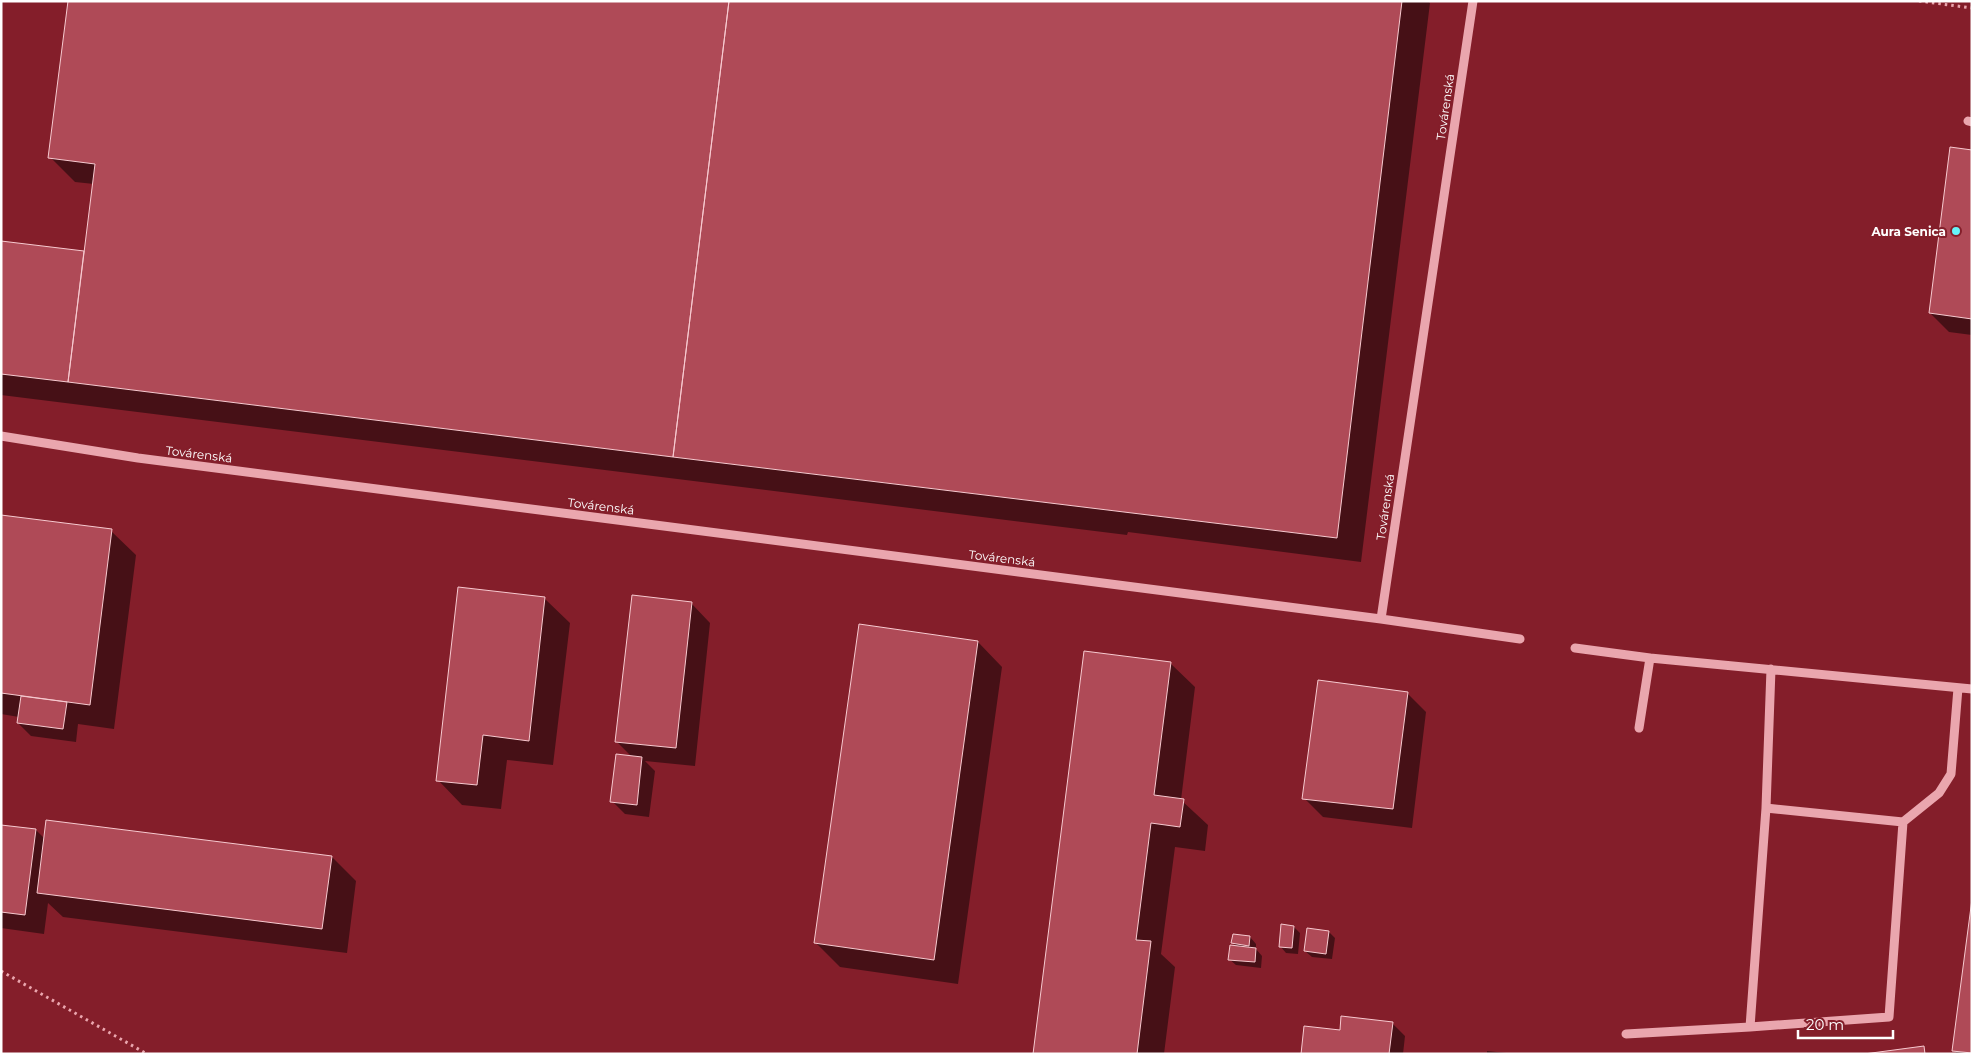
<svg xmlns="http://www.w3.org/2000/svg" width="1973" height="1055" viewBox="0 0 1973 1055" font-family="Montserrat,sans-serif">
  <rect width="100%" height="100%" fill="#841e2a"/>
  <path fill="#0007" d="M69 1H1428L1430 3 1361 562 1128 532 1127 535 1 395V242L85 253 94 184 75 182 50 157Z
    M1972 151V335L1949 332 1930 313Z
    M1 517 111 531 136 555 114 729 78 724 76 742 31 736 18 723 19 717 1 714Z
    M459 589 545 599 570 623 553 765 507 760 501 809 462 805 438 780Z
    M691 603 710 623 695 766 645 761 655 771 649 817 625 814 612 801 632 757 616 741Z
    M978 642 1002 667 958 984 840 967 815 942Z
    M1170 663 1195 687 1181 800 1208 825 1205 851 1175 847 1161 954 1175 967 1164 1054H1035Z
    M1407 693 1426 712 1412 828 1323 817 1304 798Z
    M1 826 36 830 45 839 332 857 356 881 347 953 63 917 48 903 44 934 1 928Z
    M1972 909V1054H1957L1954 1050Z
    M1294 927 1300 933 1298 954 1286 953 1280 946Z
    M1329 932 1335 938 1332 959 1312 957 1305 951Z
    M1250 937 1256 944V949L1262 956 1261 968 1236 965 1229 959 1237 947 1233 943Z
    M1392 1023 1405 1036 1403 1054H1303L1341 1031Z
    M1487 1051 1506 1053 1507 1054H1487Z"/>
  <path fill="#af4a57" stroke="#f7cad0" d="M68 1H729L673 457 68 382 95 164 48 158Z
    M729 1H1402L1337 538 673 457Z
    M1950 147 1972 150V319L1929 313Z
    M1 241 84 251 68 382 1 374Z
    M1 515 112 529 90 705 1 693Z
    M458 587 545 597 529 741 483 735 477 785 436 781Z
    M632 595 692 602 676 748 615 742Z
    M859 624 978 641 934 960 814 943Z
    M1084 651 1171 662 1154 795 1184 799 1180 827 1151 823 1136 940 1151 941 1137 1054H1033Z
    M1318 680 1408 692 1393 809 1302 799Z
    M21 696 67 702 63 729 17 723Z
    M616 754 642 757 637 805 610 802Z
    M46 820 332 856 322 929 37 893Z
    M1 825 36 829 25 915 1 912Z
    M1972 899V1053L1952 1051Z
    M1281 924 1294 926 1292 948 1279 947Z
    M1307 928 1329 931 1326 954 1304 951Z
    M1233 934 1250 936 1249 946 1231 943Z
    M1230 945 1256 948 1255 962 1228 960Z
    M1341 1016 1393 1022 1389 1054H1301L1304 1026 1340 1030Z
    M1924 1046 1925 1054H1864Z"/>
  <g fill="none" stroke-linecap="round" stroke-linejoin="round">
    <path stroke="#eaa6ae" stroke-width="3" stroke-dasharray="2.5 4" stroke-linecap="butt" d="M1919 1 1972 8
      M1 971 147 1054"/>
    <path stroke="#eaa6ae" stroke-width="9" d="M1968 121 1972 122
      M1 436 138 458 1381 619 1473 1
      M1381 619 1520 639
      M1575 648 1650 658 1972 689
      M1639 728 1650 658
      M1766 808 1903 822 1889 1017 1750 1027 1766 808 1771 669
      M1903 822 1939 793 1951 774 1958 688
      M1626 1034 1750 1027"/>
  </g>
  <circle fill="#65f4f9" stroke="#841e2a" stroke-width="2" cx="1956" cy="231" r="5"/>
  <g text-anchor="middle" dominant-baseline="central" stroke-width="4" stroke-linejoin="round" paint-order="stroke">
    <g font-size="12" fill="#fff" stroke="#841e2a">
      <text transform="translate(1445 107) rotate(-82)">Továrenská</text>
      <text transform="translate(199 454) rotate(7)">Továrenská</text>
      <text transform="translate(601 506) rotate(7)">Továrenská</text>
      <text transform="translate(1385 507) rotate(-82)">Továrenská</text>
      <text transform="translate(1002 558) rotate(7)">Továrenská</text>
    </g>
    <g font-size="12" font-weight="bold" fill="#fff" stroke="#841e2a" text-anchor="end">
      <text x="1946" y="231">Aura Senica</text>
    </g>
  </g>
  <rect width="1973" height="1055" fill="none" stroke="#ffffff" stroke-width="5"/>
  <path d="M1798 1030v8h95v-8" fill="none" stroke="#ffffff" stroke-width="2.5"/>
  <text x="1806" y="1030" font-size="15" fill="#ffffff" stroke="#841e2a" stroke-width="4" paint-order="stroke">20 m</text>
</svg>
